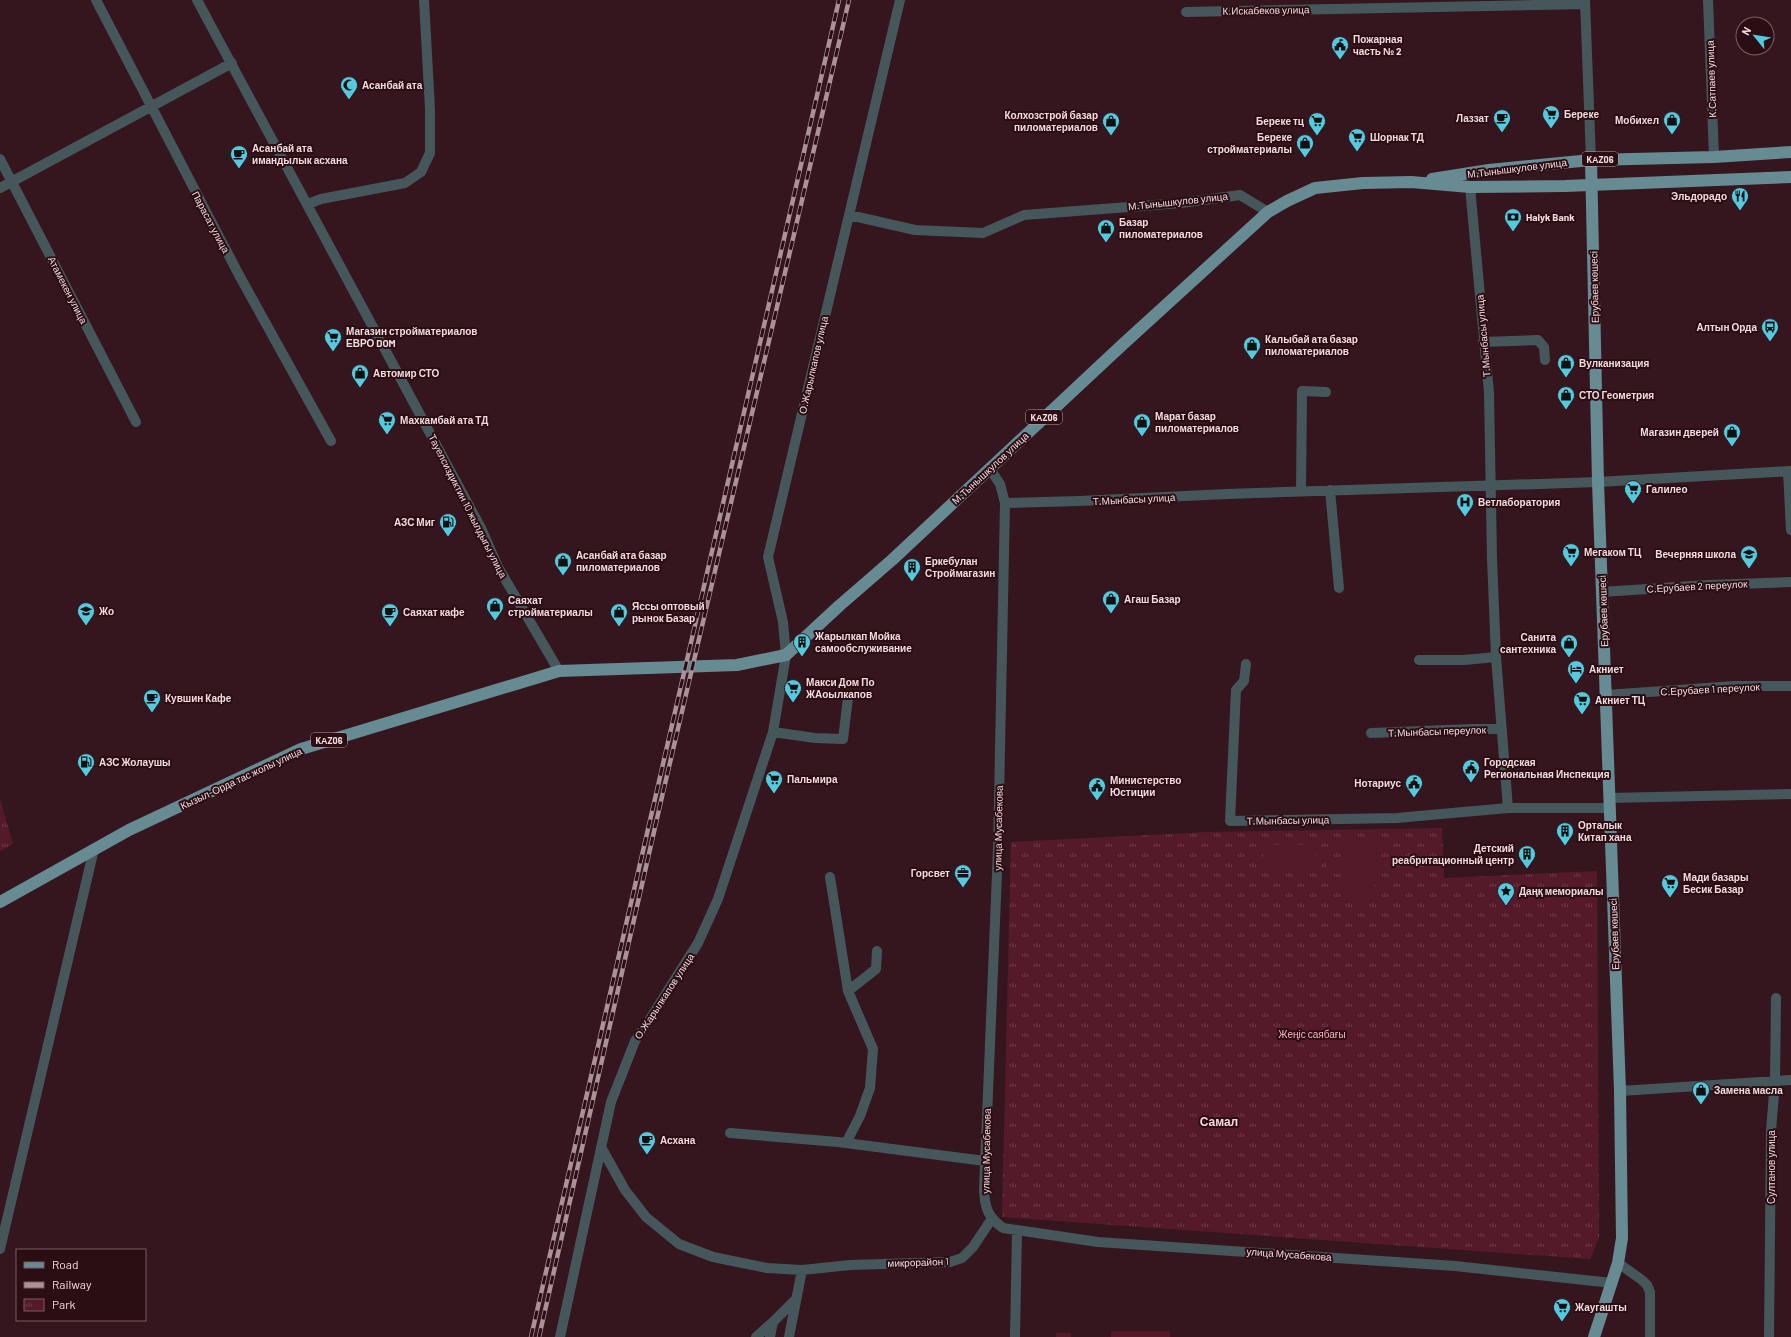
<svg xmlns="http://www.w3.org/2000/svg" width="1791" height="1337" viewBox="0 0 1791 1337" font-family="Barlow,sans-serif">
  <defs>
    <pattern id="park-tufts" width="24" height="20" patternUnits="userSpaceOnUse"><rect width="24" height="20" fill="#551a2a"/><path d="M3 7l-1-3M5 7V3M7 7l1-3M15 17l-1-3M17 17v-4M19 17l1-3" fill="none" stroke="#6e3b48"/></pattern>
  </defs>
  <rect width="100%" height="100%" fill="#35161e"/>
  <path fill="url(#park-tufts)" d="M0 799 13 844 0 851Z
    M1442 828 1444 878 1597 871 1599 1238 1590 1259 1002 1217 1011 842 1208 832Z"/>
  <path fill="#551a2a" d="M1342 842 1377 843 1375 902 1341 901Z
    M1263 845H1316L1315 871H1263Z
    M1326 862H1338L1339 874H1326Z
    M1111 1331H1170V1337H1111Z
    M1056 1333H1071V1337H1056Z"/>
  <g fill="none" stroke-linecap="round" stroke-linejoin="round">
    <path stroke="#45575a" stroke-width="10" d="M96 0 239 275 331 441
      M197 0 481 528 498 567 559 671
      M1585 0 1591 160
      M1708 0 1714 157
      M1186 12 1585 4
      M0 159 136 422
      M1470 187 1489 393 1492 558 1496 657 1508 808
      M0 188 232 63
      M308 204 321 199 405 183 421 172 430 153V109L424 0
      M849 215 915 230 983 233 1024 215 1181 203 1240 195 1268 212
      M1483 342 1538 340 1544 347 1545 360
      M990 469 1000 484 1005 503 1079 501 1227 494 1598 482 1791 471
      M1788 471 1791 530
      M1330 490 1339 588
      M1301 491 1302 391 1326 392
      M1005 503 998 849 984 1190C985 1209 988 1217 1003 1228L1098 1242 1455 1266 1612 1283
      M1602 592 1708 585 1791 582
      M1419 660H1464L1496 657
      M1246 664 1244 681 1236 690 1230 821 1397 818 1508 808H1610
      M1606 695 1735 686H1791
      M773 732 815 738 843 739 848 698
      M1371 733 1473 729H1502
      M1610 798 1791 794
      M830 877 848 991 873 1049 870 1088 860 1116 846 1143
      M848 991 876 969 877 951
      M1620 1091 1791 1080
      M730 1133 838 1142 985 1161
      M601 1147 625 1190 646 1217 679 1244 713 1257 767 1268 802 1270 850 1265 950 1262 962 1258 973 1247 991 1220
      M0 1249 94 849
      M1618 1263 1642 1280 1647 1285 1650 1292V1337
      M560 1337 611 1102 635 1041 650 1019 698 943 718 899 773 732 786 655 783 622 768 557 900 0
      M756 1337 773 1322
      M770 1337 773 1322 796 1299
      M789 1337 802 1270
      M1015 1337 1017 1231
      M1769 1337 1771 1131 1775 1081 1776 998"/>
    <path stroke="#668b92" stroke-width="12" d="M1591 160 1598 482 1620 1091 1622 1238 1618 1263 1594 1337
      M1432 179 1489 170 1591 160 1714 157 1791 152
      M0 902 129 830 301 749 559 671 737 665 786 655 839 606 892 560 1121 346 1268 212 1287 201 1315 188 1363 183 1411 182 1470 187 1565 186 1791 177"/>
    <g stroke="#ab9298" stroke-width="4.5">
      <path id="rail" d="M531 1337 839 0
        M539 1337 661 801 849 0"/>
    </g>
    <use href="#rail" stroke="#2b0d14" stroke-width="3" stroke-dasharray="9" stroke-linecap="butt"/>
  </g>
  <defs>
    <g id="civic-pin" transform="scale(0.9)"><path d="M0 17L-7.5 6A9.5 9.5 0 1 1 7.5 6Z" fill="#54cade" stroke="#2b0d14"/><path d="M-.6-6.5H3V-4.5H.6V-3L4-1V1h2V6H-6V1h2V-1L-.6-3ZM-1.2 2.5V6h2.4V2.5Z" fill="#111"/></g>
    <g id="mosque-pin" transform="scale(0.9)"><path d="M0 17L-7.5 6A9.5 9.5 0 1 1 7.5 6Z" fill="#54cade" stroke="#2b0d14"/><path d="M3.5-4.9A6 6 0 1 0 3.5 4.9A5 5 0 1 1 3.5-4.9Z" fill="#111"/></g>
    <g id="supermarket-pin" transform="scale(0.9)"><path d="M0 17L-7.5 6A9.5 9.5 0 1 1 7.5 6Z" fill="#54cade" stroke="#2b0d14"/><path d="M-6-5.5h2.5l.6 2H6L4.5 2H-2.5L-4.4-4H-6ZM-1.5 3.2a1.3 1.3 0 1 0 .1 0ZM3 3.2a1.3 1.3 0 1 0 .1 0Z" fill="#111"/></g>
    <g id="cafe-pin" transform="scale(0.9)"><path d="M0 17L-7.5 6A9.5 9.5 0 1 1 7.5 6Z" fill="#54cade" stroke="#2b0d14"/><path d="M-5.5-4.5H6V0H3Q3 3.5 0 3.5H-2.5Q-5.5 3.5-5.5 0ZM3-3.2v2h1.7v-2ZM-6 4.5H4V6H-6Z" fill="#111"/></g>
    <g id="shop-pin" transform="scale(0.9)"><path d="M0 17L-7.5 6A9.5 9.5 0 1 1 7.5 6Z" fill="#54cade" stroke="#2b0d14"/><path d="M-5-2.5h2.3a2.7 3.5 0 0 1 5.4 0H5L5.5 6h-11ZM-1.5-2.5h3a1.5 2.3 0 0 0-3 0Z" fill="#111"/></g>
    <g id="restaurant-pin" transform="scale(0.9)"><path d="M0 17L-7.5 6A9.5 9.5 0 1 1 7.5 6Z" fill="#54cade" stroke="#2b0d14"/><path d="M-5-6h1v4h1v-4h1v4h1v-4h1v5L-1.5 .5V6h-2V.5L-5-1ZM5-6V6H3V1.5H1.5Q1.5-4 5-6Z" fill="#111"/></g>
    <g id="bank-pin" transform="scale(0.9)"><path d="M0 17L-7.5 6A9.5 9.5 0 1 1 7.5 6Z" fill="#54cade" stroke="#2b0d14"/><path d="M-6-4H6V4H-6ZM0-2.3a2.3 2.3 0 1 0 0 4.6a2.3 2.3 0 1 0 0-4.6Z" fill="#111"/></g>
    <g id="bus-pin" transform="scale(0.9)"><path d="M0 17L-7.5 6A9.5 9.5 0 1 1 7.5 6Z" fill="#54cade" stroke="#2b0d14"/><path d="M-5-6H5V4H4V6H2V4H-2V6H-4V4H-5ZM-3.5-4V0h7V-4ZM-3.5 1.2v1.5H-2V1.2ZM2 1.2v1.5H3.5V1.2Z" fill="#111"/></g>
    <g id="hospital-pin" transform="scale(0.9)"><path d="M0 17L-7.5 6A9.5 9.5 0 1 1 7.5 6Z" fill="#54cade" stroke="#2b0d14"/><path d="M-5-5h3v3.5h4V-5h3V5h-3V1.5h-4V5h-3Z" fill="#111"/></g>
    <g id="fuel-pin" transform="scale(0.9)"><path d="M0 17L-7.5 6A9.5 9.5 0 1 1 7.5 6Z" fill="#54cade" stroke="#2b0d14"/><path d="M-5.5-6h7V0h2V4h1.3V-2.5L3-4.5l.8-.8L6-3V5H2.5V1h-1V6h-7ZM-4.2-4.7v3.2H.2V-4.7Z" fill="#111"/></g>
    <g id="school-pin" transform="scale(0.9)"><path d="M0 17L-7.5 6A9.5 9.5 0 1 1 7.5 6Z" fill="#54cade" stroke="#2b0d14"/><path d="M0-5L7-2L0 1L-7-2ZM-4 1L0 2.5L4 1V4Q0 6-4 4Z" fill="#111"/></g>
    <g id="building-pin" transform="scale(0.9)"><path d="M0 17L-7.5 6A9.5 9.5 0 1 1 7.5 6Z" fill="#54cade" stroke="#2b0d14"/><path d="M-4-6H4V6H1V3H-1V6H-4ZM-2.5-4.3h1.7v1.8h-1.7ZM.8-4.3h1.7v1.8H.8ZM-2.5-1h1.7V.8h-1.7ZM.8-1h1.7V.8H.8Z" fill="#111"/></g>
    <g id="hotel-pin" transform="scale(0.9)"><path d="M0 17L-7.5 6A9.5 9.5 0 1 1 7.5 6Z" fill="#54cade" stroke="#2b0d14"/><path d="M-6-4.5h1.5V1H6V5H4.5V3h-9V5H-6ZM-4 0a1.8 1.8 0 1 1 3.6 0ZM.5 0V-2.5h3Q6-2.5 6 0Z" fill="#111"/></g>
    <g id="office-pin" transform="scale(0.9)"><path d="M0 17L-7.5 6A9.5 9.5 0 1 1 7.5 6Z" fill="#54cade" stroke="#2b0d14"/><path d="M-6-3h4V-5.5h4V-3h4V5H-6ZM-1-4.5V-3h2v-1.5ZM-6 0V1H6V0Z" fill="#111"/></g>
    <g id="sight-pin" transform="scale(0.9)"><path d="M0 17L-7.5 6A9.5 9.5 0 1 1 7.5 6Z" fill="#54cade" stroke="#2b0d14"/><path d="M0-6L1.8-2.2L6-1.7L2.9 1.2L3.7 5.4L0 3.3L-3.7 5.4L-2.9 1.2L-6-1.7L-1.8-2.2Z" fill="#111"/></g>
  </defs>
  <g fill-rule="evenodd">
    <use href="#civic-pin" x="1340" y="45"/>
    <use href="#mosque-pin" x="349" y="85"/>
    <use href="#supermarket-pin" x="1551" y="114"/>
    <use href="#cafe-pin" x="1502" y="118"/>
    <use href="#shop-pin" x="1672" y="120"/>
    <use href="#shop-pin" x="1111" y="121"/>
    <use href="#supermarket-pin" x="1317" y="121"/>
    <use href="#supermarket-pin" x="1357" y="137"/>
    <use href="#shop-pin" x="1305" y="143"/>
    <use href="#cafe-pin" x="239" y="154"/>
    <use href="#restaurant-pin" x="1740" y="196"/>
    <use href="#bank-pin" x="1513" y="217"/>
    <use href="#shop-pin" x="1106" y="228"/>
    <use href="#bus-pin" x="1770" y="327"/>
    <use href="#supermarket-pin" x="333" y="337"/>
    <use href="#shop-pin" x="1252" y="345"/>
    <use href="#shop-pin" x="1566" y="363"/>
    <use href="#shop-pin" x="360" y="373"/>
    <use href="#shop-pin" x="1566" y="395"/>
    <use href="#supermarket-pin" x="387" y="420"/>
    <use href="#shop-pin" x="1142" y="422"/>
    <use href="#shop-pin" x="1732" y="432"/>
    <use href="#supermarket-pin" x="1633" y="489"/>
    <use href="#hospital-pin" x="1465" y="502"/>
    <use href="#fuel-pin" x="448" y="522"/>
    <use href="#supermarket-pin" x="1571" y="552"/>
    <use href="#school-pin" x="1749" y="554"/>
    <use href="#shop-pin" x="563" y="561"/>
    <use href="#building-pin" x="912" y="567"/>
    <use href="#shop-pin" x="1111" y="599"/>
    <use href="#shop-pin" x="495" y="606"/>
    <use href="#school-pin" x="86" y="611"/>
    <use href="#cafe-pin" x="390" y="612"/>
    <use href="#shop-pin" x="619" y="612"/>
    <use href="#building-pin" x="802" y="642"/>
    <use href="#shop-pin" x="1569" y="643"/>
    <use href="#hotel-pin" x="1576" y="669"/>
    <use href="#supermarket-pin" x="793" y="688"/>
    <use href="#cafe-pin" x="152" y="698"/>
    <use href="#supermarket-pin" x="1582" y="700"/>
    <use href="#fuel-pin" x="86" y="762"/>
    <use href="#civic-pin" x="1471" y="768"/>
    <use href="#supermarket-pin" x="774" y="779"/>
    <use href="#civic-pin" x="1414" y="783"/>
    <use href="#civic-pin" x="1097" y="786"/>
    <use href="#building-pin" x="1565" y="831"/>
    <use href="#building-pin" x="1527" y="854"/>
    <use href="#office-pin" x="963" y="873"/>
    <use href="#supermarket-pin" x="1670" y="883"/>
    <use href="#sight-pin" x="1506" y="891"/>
    <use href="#shop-pin" x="1701" y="1090"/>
    <use href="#cafe-pin" x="647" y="1140"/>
    <use href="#supermarket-pin" x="1562" y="1307"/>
  </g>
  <g text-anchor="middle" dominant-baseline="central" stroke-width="4" stroke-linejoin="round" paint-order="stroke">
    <g fill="#2b0d14" stroke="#b69da2" stroke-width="1">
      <rect x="1582" y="152" width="36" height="14" rx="3"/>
      <rect x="1026" y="410" width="36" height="14" rx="3"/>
      <rect x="311" y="733" width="36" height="14" rx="3"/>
    </g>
    <g font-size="9" font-weight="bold" fill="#f1dbdf">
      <text x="1600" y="159">KАZ06</text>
      <text x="1044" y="417">KАZ06</text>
      <text x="329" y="740">KАZ06</text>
    </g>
    <g font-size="10" fill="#f1dbdf" stroke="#2b0d14">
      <text transform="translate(1266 10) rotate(-1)">К.Искабеков улица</text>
      <text transform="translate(1711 79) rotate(-92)">К.Сатпаев улица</text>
      <text transform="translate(1517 168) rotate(-7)">М.Тынышкулов улица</text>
      <text transform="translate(1178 201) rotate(-6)">М.Тынышкулов улица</text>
      <text transform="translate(211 222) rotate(62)">Парасат улица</text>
      <text transform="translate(1594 287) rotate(-91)">Ерубаев көшесі</text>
      <text transform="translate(68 290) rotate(63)">Атамекен улица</text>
      <text transform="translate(1483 336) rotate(-95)">Т.Мынбасы улица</text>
      <text transform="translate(813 365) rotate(-77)">О.Жарылкапов улица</text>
      <text transform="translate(990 468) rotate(-43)">М.Тынышкулов улица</text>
      <text transform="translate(1134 499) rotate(-3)">Т.Мынбасы улица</text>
      <text transform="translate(468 506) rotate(63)">Тауелсиздиктин 10 жылдыгы улица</text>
      <text transform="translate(1697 586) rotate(-3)">С.Ерубаев 2 переулок</text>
      <text transform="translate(1603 611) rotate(-92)">Ерубаев көшесі</text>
      <text transform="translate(1710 689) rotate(-3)">С.Ерубаев 1 переулок</text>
      <text transform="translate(1437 731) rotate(-2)">Т.Мынбасы переулок</text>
      <text transform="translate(241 778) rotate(-25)">Кызыл-Орда тас жолы улица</text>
      <text transform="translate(1288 820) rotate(-1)">Т.Мынбасы улица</text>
      <text transform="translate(998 828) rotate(-89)">улица Мусабекова</text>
      <text transform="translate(1614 934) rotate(-92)">Ерубаев көшесі</text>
      <text transform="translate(664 996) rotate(-57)">О.Жарылкапов улица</text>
      <text transform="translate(986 1151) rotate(-89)">улица Мусабекова</text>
      <text transform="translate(1771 1167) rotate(-90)">Султанов улица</text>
      <text transform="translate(1289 1254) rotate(4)">улица Мусабекова</text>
      <text transform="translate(918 1262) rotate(-2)">микрорайон 1</text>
    </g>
    <g font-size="10" font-weight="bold" fill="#f1dbdf" stroke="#2b0d14" text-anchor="start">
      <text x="1353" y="39">Пожарная<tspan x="1353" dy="12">часть № 2</tspan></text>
      <text x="362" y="85">Асанбай ата</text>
      <text x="1564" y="114">Береке</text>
      <text x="1098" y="115" text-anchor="end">Колхозстрой базар<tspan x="1098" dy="12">пиломатериалов</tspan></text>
      <text x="1489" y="118" text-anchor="end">Лаззат</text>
      <text x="1659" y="120" text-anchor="end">Мобихел</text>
      <text x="1304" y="121" text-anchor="end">Береке тц</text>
      <text x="1292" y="137" text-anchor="end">Береке<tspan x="1292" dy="12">стройматериалы</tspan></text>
      <text x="1370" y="137">Шорнак ТД</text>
      <text x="252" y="148">Асанбай ата<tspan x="252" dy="12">имандылык асхана</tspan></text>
      <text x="1727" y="196" text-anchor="end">Эльдорадо</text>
      <text x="1526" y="217">Halyk Bank</text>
      <text x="1119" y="222">Базар<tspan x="1119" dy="12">пиломатериалов</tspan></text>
      <text x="1757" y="327" text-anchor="end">Алтын Орда</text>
      <text x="346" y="331">Магазин стройматериалов<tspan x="346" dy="12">ЕВРО DOM</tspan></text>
      <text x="1265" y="339">Калыбай ата базар<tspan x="1265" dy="12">пиломатериалов</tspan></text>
      <text x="1579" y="363">Вулканизация</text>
      <text x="373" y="373">Автомир СТО</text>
      <text x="1579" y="395">СТО Геометрия</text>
      <text x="1155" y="416">Марат базар<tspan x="1155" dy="12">пиломатериалов</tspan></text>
      <text x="400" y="420">Махкамбай ата ТД</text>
      <text x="1719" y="432" text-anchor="end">Магазин дверей</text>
      <text x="1646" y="489">Галилео</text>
      <text x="1478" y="502">Ветлаборатория</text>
      <text x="435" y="522" text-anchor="end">АЗС Миг</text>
      <text x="1584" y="552">Мегаком ТЦ</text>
      <text x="1736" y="554" text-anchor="end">Вечерняя школа</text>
      <text x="576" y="555">Асанбай ата базар<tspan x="576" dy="12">пиломатериалов</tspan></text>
      <text x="925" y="561">Еркебулан<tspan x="925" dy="12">Строймагазин</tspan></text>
      <text x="1124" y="599">Агаш Базар</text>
      <text x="508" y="600">Саяхат<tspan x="508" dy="12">стройматериалы</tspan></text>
      <text x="632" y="606">Яссы оптовый<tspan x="632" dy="12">рынок Базар</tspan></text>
      <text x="99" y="611">Жо</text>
      <text x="403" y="612">Саяхат кафе</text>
      <text x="815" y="636">Жарылкап Мойка<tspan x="815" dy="12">самообслуживание</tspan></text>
      <text x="1556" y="637" text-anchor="end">Санита<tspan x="1556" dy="12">сантехника</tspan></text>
      <text x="1589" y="669">Акниет</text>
      <text x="806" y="682">Макси Дом По<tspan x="806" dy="12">ЖАоылкапов</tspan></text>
      <text x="165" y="698">Кувшин Кафе</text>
      <text x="1595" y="700">Акниет ТЦ</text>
      <text x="99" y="762">АЗС Жолаушы</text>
      <text x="1484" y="762">Городская<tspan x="1484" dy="12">Региональная Инспекция</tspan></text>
      <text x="787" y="779">Пальмира</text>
      <text x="1110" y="780">Министерство<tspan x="1110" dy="12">Юстиции</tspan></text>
      <text x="1401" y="783" text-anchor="end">Нотариус</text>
      <text x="1578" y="825">Орталык<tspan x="1578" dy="12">Китап хана</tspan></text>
      <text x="1514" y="848" text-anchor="end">Детский<tspan x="1514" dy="12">реабритационный центр</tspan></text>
      <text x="950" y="873" text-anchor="end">Горсвет</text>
      <text x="1683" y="877">Мади базары<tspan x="1683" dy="12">Бесик Базар</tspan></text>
      <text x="1519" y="891">Даңқ мемориалы</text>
      <text x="1714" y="1090">Замена масла</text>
      <text x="660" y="1140">Асхана</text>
      <text x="1575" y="1307">Жаугашты</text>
    </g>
    <g font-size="10" fill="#feb0bf" stroke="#2b0d14">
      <text x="1312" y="1034">Жеңіс саябағы</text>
    </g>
    <g font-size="12" font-weight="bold" fill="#fad7dd" stroke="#2b0d14">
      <text x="1219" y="1121">Самал</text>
    </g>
  </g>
  <rect x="16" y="1249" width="130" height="72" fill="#2b0d14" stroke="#7a5f65"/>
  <rect x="24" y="1262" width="20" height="6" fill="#668b92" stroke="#7a5f65"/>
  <text x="52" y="1269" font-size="12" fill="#f1dbdf">Road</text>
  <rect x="24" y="1282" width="20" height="6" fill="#ab9298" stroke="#7a5f65"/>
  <text x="52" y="1289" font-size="12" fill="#f1dbdf">Railway</text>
  <rect x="24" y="1299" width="20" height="12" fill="url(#park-tufts)" stroke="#7a5f65"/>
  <text x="52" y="1309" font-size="12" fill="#f1dbdf">Park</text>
  <g transform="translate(1755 36) rotate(300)"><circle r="19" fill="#2b0d14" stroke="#7a5f65"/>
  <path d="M0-3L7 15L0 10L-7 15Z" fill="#54cade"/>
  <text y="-6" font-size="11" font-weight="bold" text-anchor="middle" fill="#f1dbdf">N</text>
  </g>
</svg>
